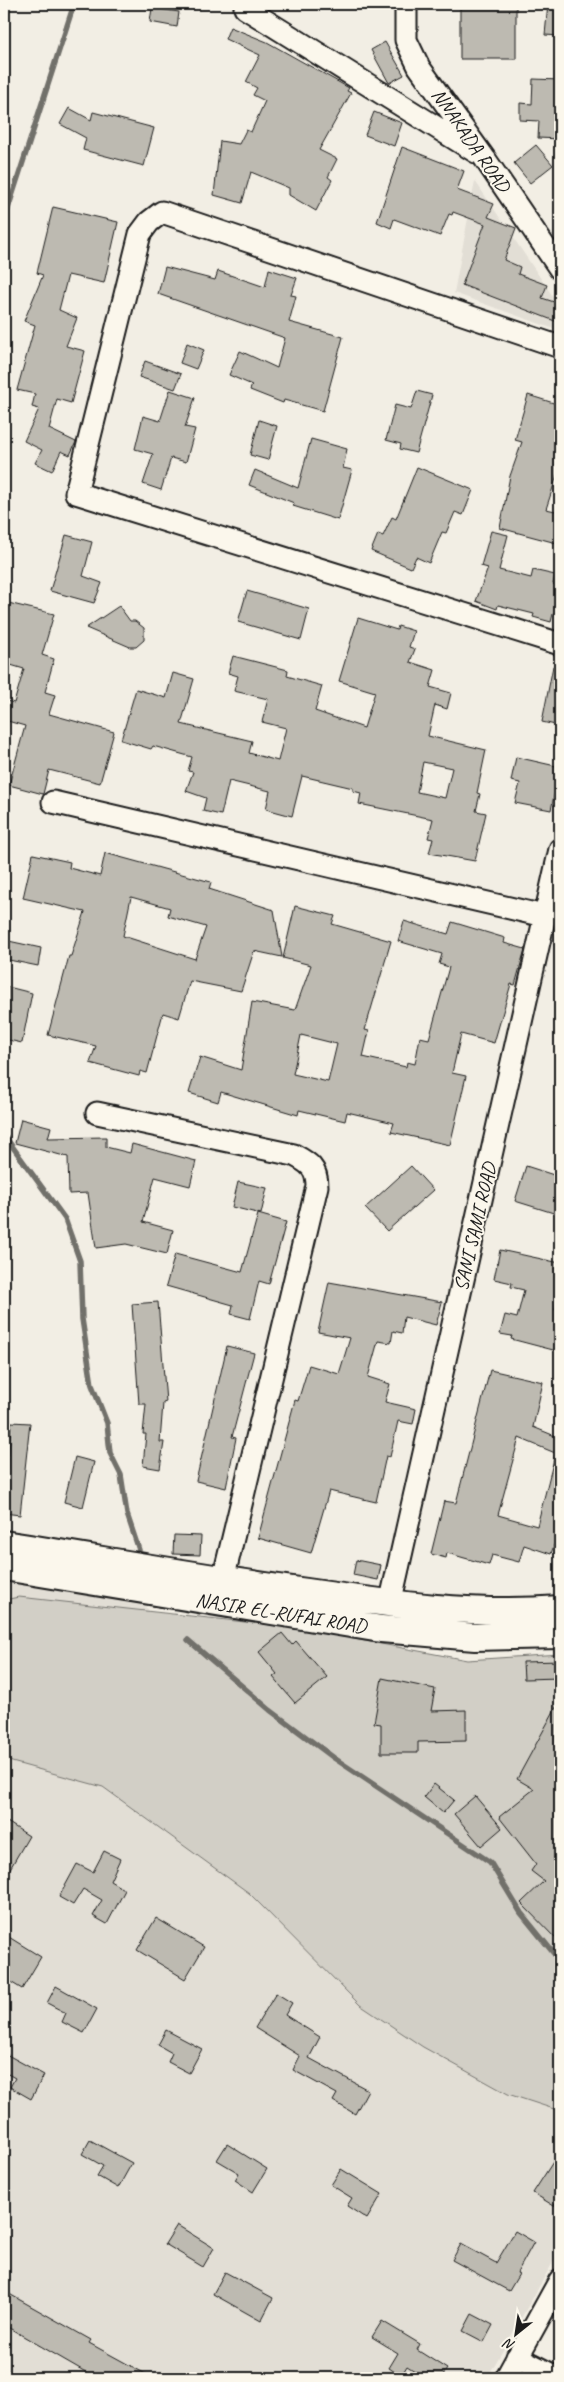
<svg xmlns="http://www.w3.org/2000/svg" width="564" height="2382" viewBox="0 0 564 2382" font-family="Caveat,sans-serif">
  <rect width="100%" height="100%" fill="#f2eee4"/>
  <filter id="ink" filterUnits="userSpaceOnUse"><feTurbulence type="fractalNoise" baseFrequency=".02" numOctaves="2"/><feDisplacementMap in="SourceGraphic" scale="10" xChannelSelector="R" yChannelSelector="G"/><feConvolveMatrix kernelMatrix="1 2 1 2 8 2 1 2 1" color-interpolation-filters="sRGB"/></filter>
  <g filter="url(#ink)">
    <path fill="#e2ded5" d="M475 181 560 307V331L454 293Z
      M4 1579 141 1603 220 1674 560 2011V2250L487 2378H4Z"/>
    <path fill="#d2cfc6" stroke="#777671" d="M19 1597 290 1627 467 1660 560 1654V2111L508 2094 423 2047 360 2005 249 1893 103 1787 12 1762 4 1757V1600Z"/>
    <g fill="none" stroke-linecap="round" stroke-linejoin="round">
      <path stroke="#716f6b" stroke-width="5.5" d="M4 221 74 4
        M4 471V478
        M4 1135 65 1219 80 1261 82 1319 92 1385 107 1423 110 1453 121 1475 127 1514 139 1550
        M188 1640 270 1710 334 1758 490 1862 521 1913 560 1961"/>
    </g>
    <path fill="#bdbab1" stroke="#1c1c1c" fill-rule="evenodd" d="M460 4H516V59H460Z
      M548 4H560V36L545 35Z
      M152 8 179 12 177 27 150 22Z
      M230 27 267 42 349 88 347 91 351 93 319 150 337 159 328 177 332 180 316 211 289 195V188L251 172 242 203 214 195 220 141 239 144 246 130 251 132 265 101 253 95 257 88 246 82 260 55 225 39Z
      M385 42 404 75 389 83 371 50Z
      M533 79 560 80V139L538 138 539 121 520 120V103L532 104Z
      M69 108 91 120 93 112 154 128 144 166 83 150 86 138 60 124Z
      M374 112 402 123 394 146 365 135Z
      M536 145 553 165 530 183 514 163Z
      M402 147 464 171 457 190 494 204 488 217 516 228 504 260 520 267 518 274 547 285 542 298 560 304V323L462 285 485 224 453 212 452 215 449 214 440 236 394 219 391 228 377 222Z
      M53 207 118 222 104 283 68 275 59 310 77 318 66 346 85 351 71 403 57 399 49 429 76 442 75 444 70 455 61 451 52 471 35 463 42 450 24 441 39 409 32 407 35 394 17 390 35 325 24 321 43 275 37 273Z
      M165 267 215 280 218 271 265 287 269 269 297 278 291 295 296 296 289 322 343 337 323 411 284 400 283 403 250 390 252 385 229 375 240 351 277 368 285 338 158 294Z
      M187 343 204 350 196 369 180 363Z
      M145 361 181 374 175 389 139 377Z
      M170 390 195 398 185 427 195 429 186 462 171 458 161 490 143 484 153 454 135 449 143 416 160 421Z
      M417 391 432 395 416 453 400 449 401 444 386 440 395 405 411 409Z
      M528 395 560 405V466L546 509 560 512V544L500 528 510 476 522 442 515 440Z
      M259 420 277 426 268 460 250 455Z
      M311 439 347 449 343 468 352 470 338 520 293 506 294 503 249 485 255 470 298 488Z
      M417 467 473 490 463 515 455 512 446 533 442 532 429 563 416 557 411 568 371 551 378 534 383 536 392 517 396 519Z
      M491 531 508 535 499 570 531 578 533 570 555 575 553 584 560 586V616L553 614 551 622 533 617 534 614 498 605 497 609 476 601 488 568 481 566Z
      M66 535 92 542 83 576 102 583 94 603 50 591Z
      M247 591 309 609 301 640 238 622Z
      M4 602 54 614 42 655 54 659 45 692 55 695 49 714 114 732 100 783 49 770 43 794 9 785 25 726 4 720V700L14 703 24 669 4 663Z
      M119 606 130 621H135L144 628V640L136 647H130L86 628Z
      M358 618 397 630 398 626 414 631 409 647 415 649 410 662 435 670 430 687 451 693 447 709 435 705 428 736 486 750 477 793 480 794 476 811 486 813 475 861 429 853 433 839 428 838 433 819 359 804 361 793 353 791V788L302 776 292 816 266 809 270 791 229 781 221 815 203 811 206 798 186 791 193 772 188 771 192 757 153 746 151 749 121 740 136 689 166 698 173 673 194 679 181 724 252 741 249 753 278 761 286 728 262 722 268 699 234 691 238 676 228 673 233 656 288 670 287 676 322 686 315 711 364 728 375 692 339 681ZM423 762 452 768 445 798 417 792Z
      M553 666 560 667V726L542 722Z
      M516 757 560 767 551 810 515 803 520 783 511 781Z
      M105 853 211 882 209 889 274 910 282 957 254 951 241 991 190 981 179 1018 163 1013 147 1073 140 1071 139 1076 90 1063 96 1046 48 1035 69 956H71L85 912 23 898 33 854 70 862 69 868 100 876ZM131 897 170 908 168 916 206 927 195 959 123 936Z
      M295 906 335 916 332 924 391 941 365 1030 369 1031 363 1057 406 1067 407 1062 415 1064 420 1037 429 1039 449 967 439 964 442 954 398 941 404 921 448 934 452 922 505 938 504 943 525 949 515 985 511 984 494 1043 461 1034 452 1073 466 1076 450 1145 391 1132 394 1123 347 1112 345 1121 299 1110 298 1115 221 1092 218 1102 189 1093 200 1057 241 1070 252 1002 295 1010 311 965 283 958ZM301 1035 337 1044 328 1082 293 1074Z
      M4 940 41 948 38 966 4 959Z
      M4 986 32 993 22 1043 4 1039Z
      M21 1119 51 1127 48 1138 106 1137V1147L130 1153 132 1144 196 1161 190 1186 155 1177 143 1222 173 1230 167 1254 126 1244 96 1248 88 1193 69 1194 68 1157 15 1143Z
      M411 1166 433 1190 387 1231 365 1208Z
      M526 1166 560 1177V1215L515 1201Z
      M238 1182 267 1188 261 1214 232 1207Z
      M258 1214 286 1222 269 1284 259 1281 250 1319 231 1314 233 1305 166 1286 175 1254 242 1272Z
      M500 1250 560 1263V1288L555 1310 560 1311V1339L557 1351 511 1339 512 1336 500 1334 505 1315 517 1318 524 1290 511 1287 512 1283 494 1279Z
      M329 1282 442 1302 436 1325 404 1317 402 1333 393 1331 391 1343 378 1341 368 1377 390 1384 385 1402 416 1409 413 1424 398 1421 390 1457 386 1456 376 1502 329 1491 311 1553 258 1538 288 1426 295 1400 298 1401 309 1365 339 1374 350 1338 318 1332Z
      M158 1302 166 1402 163 1403 160 1442H164L160 1469 143 1466 146 1434H143L146 1404H139L132 1304Z
      M227 1346 254 1353 232 1437 236 1438 226 1488 196 1481Z
      M490 1370 543 1382 533 1427 560 1438V1455L519 1438 498 1515 537 1526 555 1455 560 1456V1527L551 1554 524 1545 519 1562 492 1555 489 1565 447 1553 446 1558 431 1554 444 1501 456 1503Z
      M11 1422 30 1423 20 1515 4 1513V1486L6 1469H8Z
      M75 1457 94 1462 83 1507 64 1502Z
      M174 1535 201 1536 200 1555 173 1554Z
      M356 1560 381 1565 378 1580 353 1575Z
      M282 1633 292 1645 296 1641 327 1677 295 1703 273 1677 277 1674 259 1652Z
      M560 1661V1678L524 1679 523 1662Z
      M382 1678 435 1689 431 1711 466 1710V1741L418 1742V1753H381V1724L374 1723Z
      M560 1700V1943L521 1903 544 1881 531 1871 536 1864 499 1817 534 1789 517 1779Z
      M434 1784 454 1800 443 1813 424 1797Z
      M475 1796 502 1828 481 1846 454 1814Z
      M4 1820 29 1836 4 1879Z
      M104 1851 120 1859 110 1881 125 1890 107 1924 93 1916 102 1900 83 1889 73 1905 59 1897 77 1864 93 1872Z
      M156 1918 204 1947 185 1979 137 1950Z
      M4 1934 41 1957 22 1989 4 1978Z
      M56 1986 97 2009 84 2033 62 2022 66 2013 47 2003Z
      M276 1993 292 2003 285 2015 320 2037 309 2058 368 2090 355 2114 333 2101 337 2094 293 2070 300 2056 255 2028Z
      M166 2030 202 2049 189 2073 168 2062 172 2053 158 2045Z
      M4 2053 44 2075 31 2099 10 2087 15 2078 4 2072Z
      M90 2140 132 2163 118 2188 97 2176 103 2166 82 2154Z
      M227 2144 267 2169 253 2192 235 2180 239 2173 217 2160Z
      M560 2151V2196L554 2206 533 2193Z
      M341 2169 382 2194 367 2219 347 2206 352 2198 331 2185Z
      M177 2225 214 2248 203 2267 165 2244Z
      M515 2231 534 2242 517 2273 519 2274 509 2291 452 2260 461 2244 496 2263Z
      M225 2272 273 2298 261 2321 213 2294Z
      M4 2291 91 2340 89 2343 153 2378H96L4 2325Z
      M472 2314 493 2325 484 2342 463 2331Z
      M382 2321 420 2344 417 2350 447 2369 441 2378H426L407 2366 401 2376 389 2368 398 2353 372 2337Z"/>
    <g fill="none" stroke-linecap="round" stroke-linejoin="round">
      <g stroke="#1c1c1c" stroke-width="25">
        <path id="minor" d="M406 4V40L419 67 485 159 560 269
          M245 8 476 152
          M560 347 162 212 149 222 140 234 76 493 560 644
          M53 802 544 916
          M97 1113 294 1155C309 1163 317 1168 317 1186L223 1580
          M390 1604 560 849
          M517 2357 558 2378
          M506 2378 560 2280"/>
      </g>
      <g stroke="#1c1c1c" stroke-width="30">
        <path id="major" d="M4 1544C105 1560 206 1578 307 1592 390 1604 476 1616 560 1609
          M4 1567 381 1629 475 1637 560 1635"/>
      </g>
      <use href="#minor" stroke="#fbf7ec" stroke-width="21"/>
      <use href="#major" stroke="#fbf7ec" stroke-width="26"/>
    </g>
  </g>
  <g text-anchor="middle" dominant-baseline="central" stroke-width="4" stroke-linejoin="round" paint-order="stroke">
    <g font-size="20" fill="#1c1c1c" stroke="#fbf7ec">
      <text transform="translate(471 140) rotate(55)">NNAKADA ROAD</text>
      <text transform="translate(475 1227) rotate(-77)">SANI SAMI ROAD</text>
      <text transform="translate(281 1613) rotate(9)">NASIR EL-RUFAI ROAD</text>
    </g>
  </g>
  <rect width="564" height="2382" fill="none" stroke="#fbf7ec" stroke-width="20"/>
  <rect x="10" y="10" width="544" height="2362" fill="none" stroke="#1c1c1c" stroke-width="2" filter="url(#ink)"/>
  <g transform="translate(516 2334) rotate(210)" stroke="#fbf7ec" stroke-width="4" paint-order="stroke">
  <path d="M0-4L9 19L0 12L-9 19Z" fill="#1c1c1c"/>
  <text y="-8" font-size="14" font-weight="bold" text-anchor="middle" fill="#1c1c1c">N</text>
  </g>
</svg>
